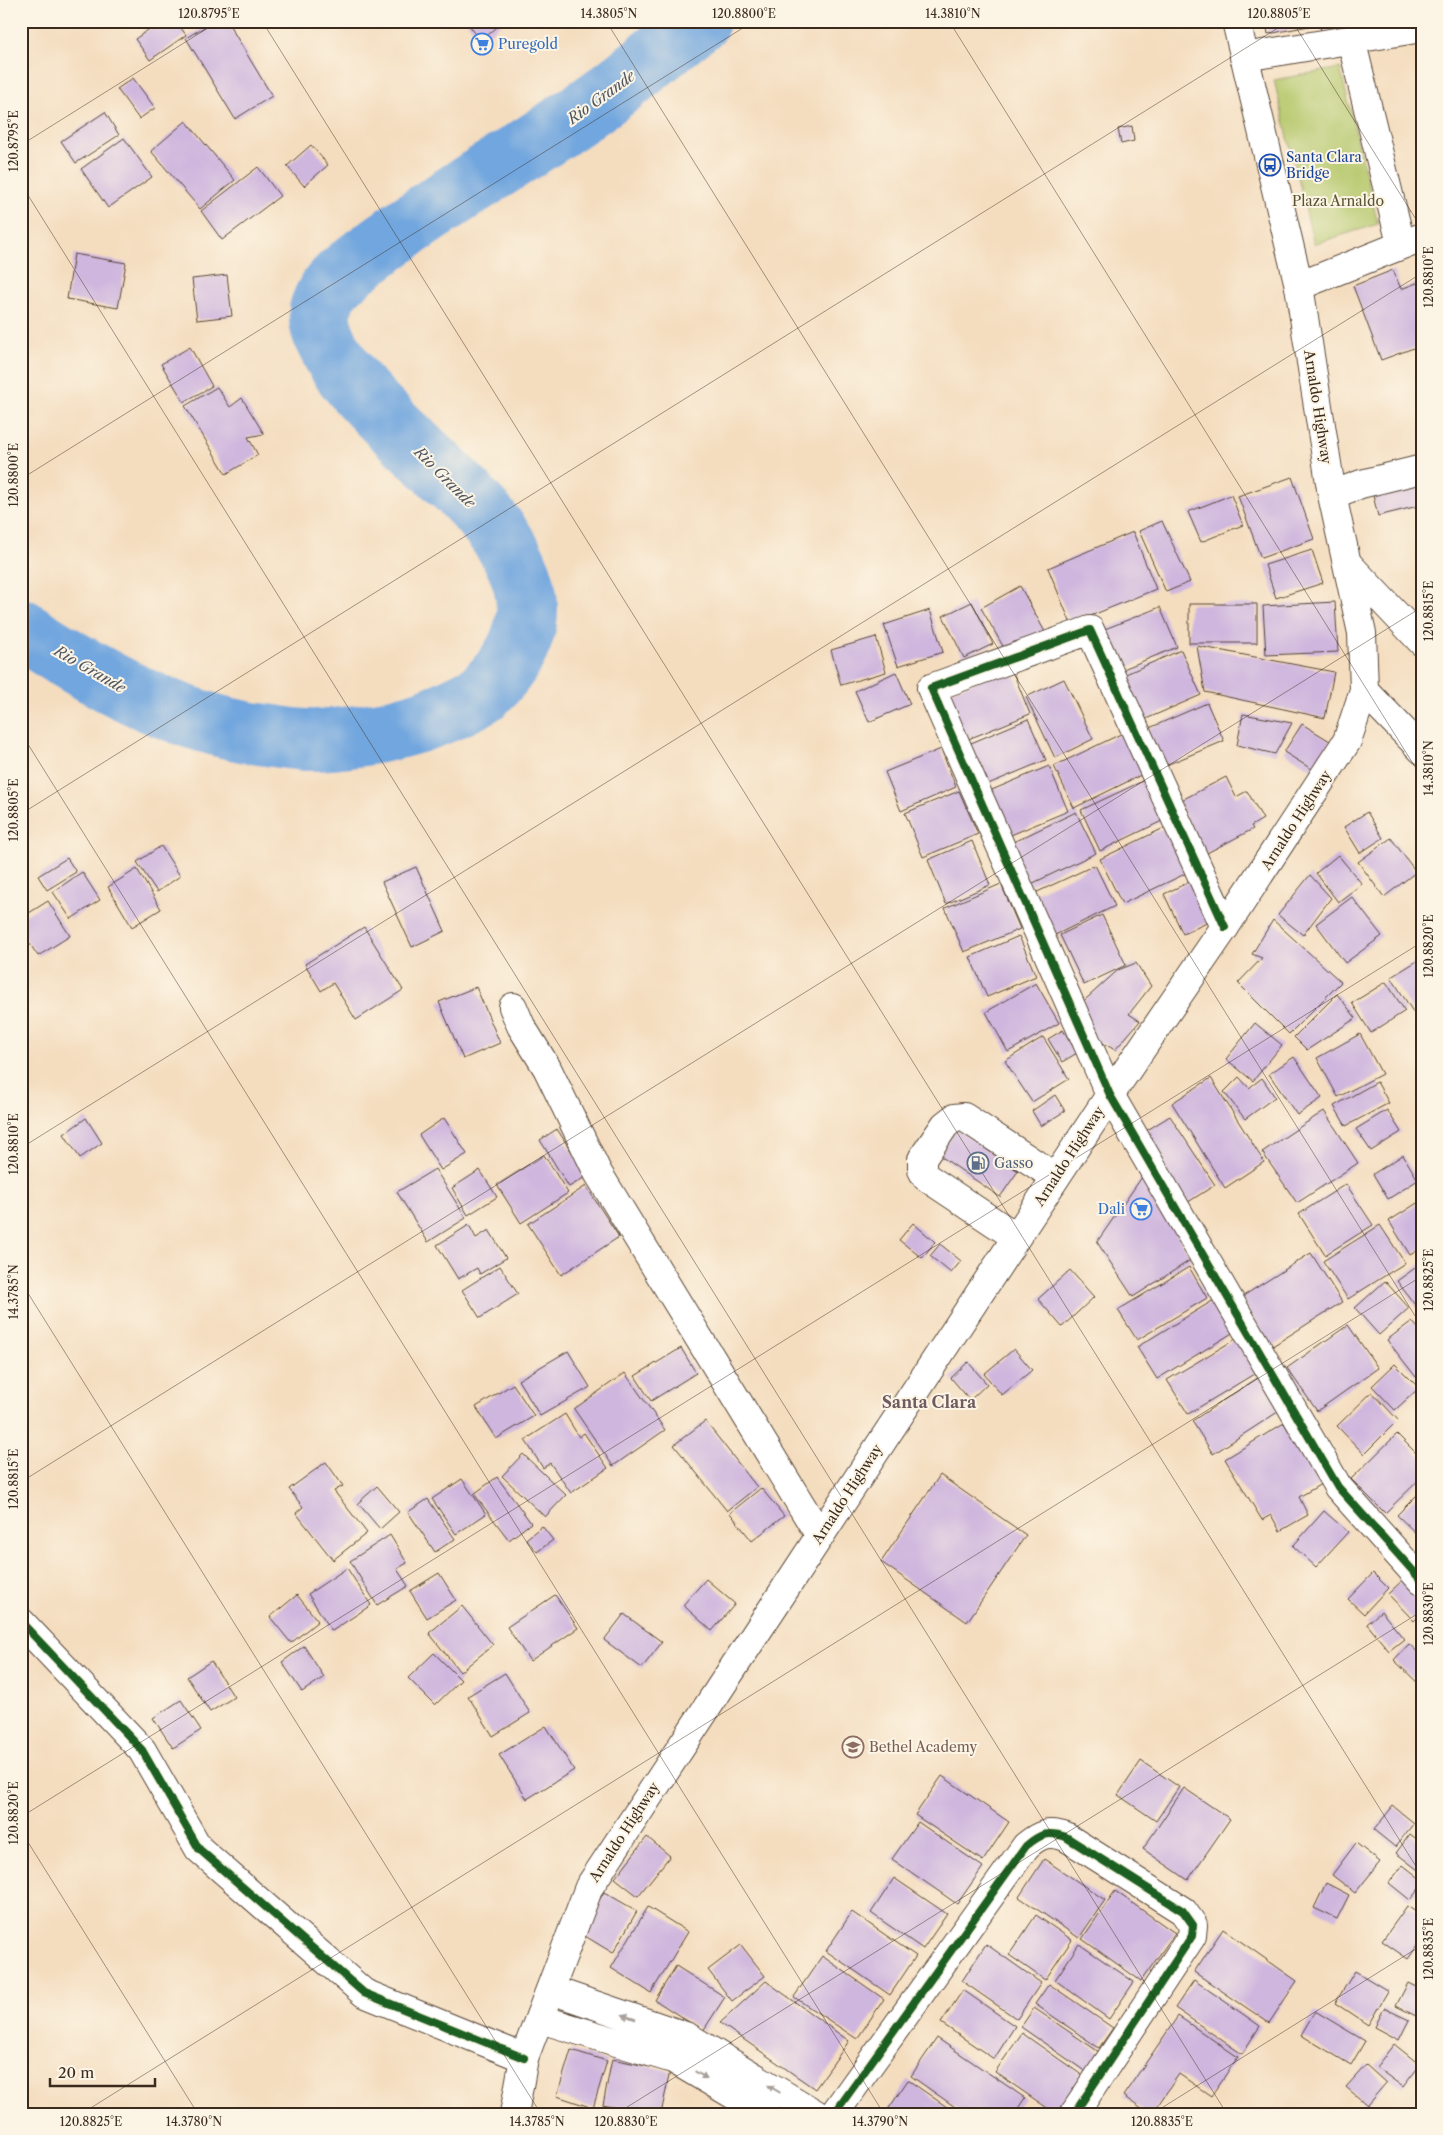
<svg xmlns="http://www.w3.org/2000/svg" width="1443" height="2135" viewBox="0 0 1443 2135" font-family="'Libre Caslon Text',serif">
  <rect width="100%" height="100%" fill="#fcf5e5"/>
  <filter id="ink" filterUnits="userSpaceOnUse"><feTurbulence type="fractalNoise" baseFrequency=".02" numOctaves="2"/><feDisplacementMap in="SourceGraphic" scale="10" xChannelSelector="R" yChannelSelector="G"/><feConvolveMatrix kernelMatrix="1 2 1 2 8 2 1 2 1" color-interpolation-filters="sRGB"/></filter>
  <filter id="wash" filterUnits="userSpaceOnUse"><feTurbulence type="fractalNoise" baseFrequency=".0096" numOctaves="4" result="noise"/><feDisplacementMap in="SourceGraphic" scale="20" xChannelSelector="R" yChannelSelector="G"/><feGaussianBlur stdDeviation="1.12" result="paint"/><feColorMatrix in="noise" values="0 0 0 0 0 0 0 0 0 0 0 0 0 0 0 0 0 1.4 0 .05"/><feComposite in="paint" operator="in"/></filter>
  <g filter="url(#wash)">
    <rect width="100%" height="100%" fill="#f4ddbf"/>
    <path fill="#b5c86c" stroke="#787945" d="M1340 68 1378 224 1314 244 1274 80Z"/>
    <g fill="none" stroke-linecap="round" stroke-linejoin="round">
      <path stroke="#71a6de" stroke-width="62" d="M21 629C95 678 177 724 266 735 283 737 300 741 317 740 368 737 419 727 464 703 473 699 481 695 488 688 617 559 390 456 335 358 327 343 318 328 320 310 321 305 326 294 329 290 341 272 373 252 390 239 459 189 533 148 602 98 636 74 666 46 699 21"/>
    </g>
    <g id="blocks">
      <path fill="#cfb6de" d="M161 21H176L186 35 150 60 135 39Z
        M214 21H227L272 96 235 119 186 38Z
        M466 21H504L481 41Z
        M1266 21H1308L1309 26 1268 34Z
        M1319 21H1357L1358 25 1321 31Z
        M133 78 155 108 139 119 117 89Z
        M105 112 119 135 76 163 61 141Z
        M186 121 235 180 200 209 151 151Z
        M1132 126 1134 141 1121 144 1118 129Z
        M124 138 152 177 108 208 81 169Z
        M311 145 328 165 304 186 287 166Z
        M258 167 280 196 222 240 201 211Z
        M21 214 29 226 21 231Z
        M74 254 126 263 118 308 67 299Z
        M1393 270 1401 289 1422 281V345L1381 360 1353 286Z
        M227 275 232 316 197 320 192 279Z
        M190 347 212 386 184 402 161 364Z
        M217 387 230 407 242 398 264 434 248 437 258 455 226 474 185 406Z
        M1422 474V505L1378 516 1371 487Z
        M1292 477 1314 539 1261 558 1238 496Z
        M1231 495 1243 525 1201 542 1188 512Z
        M1162 521 1190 582 1166 592 1139 531Z
        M1133 532 1156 589 1071 624 1048 568Z
        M1312 550 1323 583 1276 598 1265 565Z
        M1020 586 1045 632 1007 653 981 608Z
        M972 602 993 644 964 658 943 616Z
        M1335 602 1338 652 1266 655 1263 606Z
        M1189 604H1257V643H1189Z
        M1160 607 1177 647 1121 670 1105 629Z
        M930 610 943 652 898 666 884 625Z
        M876 637 886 672 841 685 831 650Z
        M1197 646 1334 672 1325 718 1205 692Z
        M1181 650 1201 695 1139 722 1119 677Z
        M1011 667 1030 714 966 740 947 693Z
        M896 672 910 704 869 722 855 691Z
        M1064 679 1093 739 1055 758 1026 697Z
        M1207 703 1224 741 1164 766 1147 729Z
        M1243 714 1292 723 1275 754 1237 745Z
        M1028 719 1046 760 981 787 964 746Z
        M1302 724 1330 741 1313 770 1284 752Z
        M1125 732 1145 773 1074 808 1054 766Z
        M941 749 956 787 901 811 885 772Z
        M1049 766 1068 811 1006 837 987 792Z
        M1226 777 1236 797 1247 791 1263 819 1251 826 1253 829 1205 854 1178 802Z
        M1147 779 1166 819 1100 851 1081 810Z
        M959 791 978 834 923 857 905 813Z
        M1076 812 1096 853 1029 885 1009 844Z
        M1367 812 1383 838 1360 853 1344 827Z
        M1168 826 1189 872 1122 904 1100 859Z
        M1391 838 1416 872 1384 897 1358 862Z
        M972 841 990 885 946 904 928 860Z
        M161 846 180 876 157 892 137 862Z
        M1338 855 1362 884 1338 902 1316 873Z
        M67 858 76 872 47 890 38 876Z
        M1095 865 1115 906 1053 936 1033 894Z
        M416 867 445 931 412 947 382 882Z
        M137 869 161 909 132 927 108 887Z
        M82 872 100 900 71 919 53 892Z
        M1310 875 1331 898 1303 935 1278 915Z
        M1191 881 1211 921 1183 934 1164 894Z
        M1001 884 1020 929 964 952 945 908Z
        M1352 897 1382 936 1345 963 1316 924Z
        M48 901 70 936 38 956 21 931V918Z
        M1102 915 1126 965 1084 985 1060 935Z
        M1273 920 1341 982 1289 1034 1238 983 1262 958 1252 954Z
        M364 927 403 990 356 1020 333 983 321 991 305 964Z
        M1019 936 1036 976 987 997 970 957Z
        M1422 958V1026L1391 977Z
        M1136 963 1151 986 1129 1014 1140 1021 1115 1050 1103 1043 1096 1045 1076 1008 1118 970Z
        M1386 982 1405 1011 1371 1033 1352 1003Z
        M1036 983 1059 1023 1008 1052 986 1012Z
        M476 987 500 1043 463 1059 439 1002Z
        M1337 994 1356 1018 1307 1050 1294 1037Z
        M1255 1023 1282 1045 1253 1081 1226 1059Z
        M1063 1030 1077 1053 1062 1062 1048 1039Z
        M1360 1034 1382 1074 1338 1097 1317 1058Z
        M1043 1037 1069 1079 1032 1102 1005 1061Z
        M1294 1057 1322 1098 1297 1115 1269 1074Z
        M1239 1077 1249 1088 1262 1078 1275 1097 1245 1119 1224 1092Z
        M1211 1078 1264 1162 1225 1188 1172 1103Z
        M1377 1082 1389 1103 1346 1126 1334 1106Z
        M1055 1095 1065 1111 1041 1126 1032 1111Z
        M1387 1110 1401 1132 1371 1151 1356 1129Z
        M1324 1111 1358 1163 1297 1203 1262 1152Z
        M1170 1116 1215 1185 1185 1204 1141 1134Z
        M86 1118 102 1143 80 1158 64 1134Z
        M444 1118 467 1154 441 1170 419 1135Z
        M557 1129 587 1176 569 1187 540 1140Z
        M957 1129 1018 1171 1000 1197 939 1155Z
        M544 1155 568 1193 521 1223 497 1185Z
        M1403 1155 1418 1180 1388 1199 1373 1174Z
        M435 1169 466 1218 428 1242 397 1192Z
        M480 1170 497 1197 468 1215 452 1188Z
        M1142 1177 1192 1259 1133 1297 1097 1242Z
        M1346 1184 1373 1225 1325 1255 1299 1214Z
        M586 1186 619 1237 561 1275 528 1224Z
        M1422 1200V1248L1410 1255 1389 1221Z
        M913 1223 935 1242 922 1258 899 1240Z
        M469 1225 476 1238 489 1230 506 1258 480 1274 477 1268 458 1279 437 1245Z
        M1380 1225 1405 1263 1348 1299 1323 1261Z
        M940 1244 961 1261 951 1273 930 1256Z
        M1311 1253 1342 1302 1271 1347 1240 1298Z
        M1422 1263V1306L1418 1309 1397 1281Z
        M500 1266 518 1294 480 1318 462 1290Z
        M1189 1267 1207 1298 1137 1340 1118 1310Z
        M1070 1270 1094 1297 1062 1327 1038 1299Z
        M1385 1281 1409 1308 1379 1335 1355 1308Z
        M1214 1300 1234 1332 1157 1379 1137 1347Z
        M1412 1321 1422 1333V1372L1416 1377 1387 1340Z
        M1348 1325 1378 1368 1317 1411 1287 1368Z
        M1239 1337 1259 1371 1188 1414 1167 1380Z
        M681 1348 696 1373 651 1401 635 1376Z
        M1014 1349 1032 1370 1002 1395 984 1374Z
        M568 1351 590 1387 540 1416 518 1380Z
        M968 1362 987 1384 970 1400 951 1378Z
        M1395 1364 1419 1388 1395 1410 1372 1386Z
        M625 1373 665 1430 613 1466 574 1409Z
        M1265 1373 1287 1406 1213 1454 1192 1421Z
        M513 1384 534 1416 496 1439 476 1407Z
        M1372 1392 1398 1420 1364 1454 1337 1426Z
        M565 1414 579 1437 584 1433 608 1468 571 1493 550 1463 543 1468 525 1440Z
        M705 1421 757 1487 727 1511 674 1445Z
        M1284 1423 1321 1484 1299 1497 1308 1515 1280 1531 1271 1515 1262 1520 1225 1459Z
        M1397 1434 1422 1459V1477L1385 1513 1351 1479Z
        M523 1454 566 1495 545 1517 502 1476Z
        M326 1462 343 1486 334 1491 367 1533 333 1560 296 1513 303 1507 289 1489Z
        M940 1475 1026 1535 967 1622 881 1562Z
        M497 1477 531 1523 509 1540 474 1494Z
        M462 1479 486 1514 456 1534 432 1499Z
        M377 1486 399 1512 380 1529 358 1503Z
        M761 1488 784 1516 752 1541 730 1513Z
        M1422 1490V1539L1397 1515Z
        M428 1499 455 1539 435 1552 408 1512Z
        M1324 1511 1348 1532 1316 1567 1293 1546Z
        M542 1526 553 1540 537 1552 526 1539Z
        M390 1535 407 1563 397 1569 408 1586 377 1605 350 1561Z
        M347 1568 371 1605 332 1631 308 1594Z
        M439 1573 456 1600 427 1618 410 1591Z
        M1373 1573 1388 1588 1364 1614 1348 1599Z
        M1407 1576 1422 1591V1613L1414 1621 1388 1594Z
        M706 1579 735 1604 712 1631 683 1605Z
        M297 1595 318 1621 291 1643 270 1617Z
        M555 1595 578 1628 530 1661 507 1627Z
        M462 1606 493 1645 460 1672 429 1633Z
        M1381 1611 1404 1639 1389 1651 1367 1624Z
        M624 1614 662 1642 642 1668 604 1640Z
        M1409 1644 1422 1656V1687L1394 1660Z
        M304 1646 324 1677 302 1692 282 1662Z
        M434 1653 461 1680 435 1705 408 1678Z
        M211 1661 234 1697 210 1712 187 1677Z
        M505 1673 530 1713 493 1736 468 1696Z
        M181 1700 201 1730 173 1748 153 1718Z
        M546 1726 574 1770 527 1799 499 1755Z
        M1141 1761 1179 1787 1156 1821 1118 1795Z
        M942 1776 1009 1822 983 1861 915 1815Z
        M1184 1788 1230 1819 1188 1880 1143 1849Z
        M1393 1806 1414 1823 1395 1847 1374 1830Z
        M918 1822 983 1867 957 1904 892 1859Z
        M1410 1834 1422 1843V1873L1396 1853Z
        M647 1837 670 1856 638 1896 615 1878Z
        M1356 1843 1380 1862 1355 1893 1332 1875Z
        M1044 1859 1105 1900 1079 1938 1019 1897Z
        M1403 1865 1422 1880V1885L1410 1900 1389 1883Z
        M894 1878 947 1914 923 1949 871 1913Z
        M1326 1883 1349 1895 1337 1919 1314 1908Z
        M1115 1891 1175 1933 1141 1981 1082 1939Z
        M604 1892 637 1911 613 1953 580 1933Z
        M1407 1906 1422 1916V1939L1408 1959 1382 1941Z
        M648 1907 688 1932 651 1993 611 1968Z
        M852 1912 916 1956 890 1995 826 1951Z
        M1036 1915 1072 1940 1045 1980 1009 1955Z
        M1223 1929 1297 1981 1269 2023 1194 1972Z
        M986 1944 1041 1983 1017 2019 962 1981Z
        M1079 1944 1134 1982 1109 2019 1055 1980Z
        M741 1945 765 1976 732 2001 708 1970Z
        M822 1956 884 1999 857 2039 794 1997Z
        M676 1966 725 1997 703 2031 655 2000Z
        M1355 1971 1388 1991 1368 2025 1335 2003Z
        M1194 1980 1260 2026 1242 2054 1175 2008Z
        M766 1981 849 2041 815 2089 720 2023Z
        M1408 1983 1422 1990V2019L1396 2006Z
        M1049 1984 1113 2028 1099 2048 1035 2004Z
        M963 1990 1015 2026 994 2059 941 2023Z
        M1034 2008 1102 2054 1089 2074 1021 2027Z
        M1384 2008 1409 2020 1399 2040 1375 2027Z
        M1315 2011 1365 2041 1351 2065 1301 2035Z
        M1178 2016 1238 2057 1211 2096 1179 2074 1152 2114H1149L1123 2096Z
        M1022 2033 1086 2078 1062 2114H1056L995 2072Z
        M937 2038 1025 2098 1014 2114H965L911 2076Z
        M1394 2044 1420 2065 1403 2087 1376 2067Z
        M571 2050 607 2061 593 2108 557 2096Z
        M612 2059 670 2071 661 2114H645L603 2105Z
        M1366 2065 1386 2083 1367 2105 1346 2087Z
        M908 2080 957 2114H885Z"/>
    </g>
  </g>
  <g filter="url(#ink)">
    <use href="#blocks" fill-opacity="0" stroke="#574536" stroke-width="1"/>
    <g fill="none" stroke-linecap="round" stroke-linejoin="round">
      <g stroke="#574536" stroke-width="30">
        <path id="minor" d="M1351 39 1401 244
          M1244 57 1422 28
          M1299 286 1422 237
          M1332 495 1361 484 1422 469
          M1348 564 1422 642
          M1364 690 1422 750
          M1225 927 1090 630 931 688 1110 1095 1338 1487 1422 1581
          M513 1007 521 1026 547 1068 598 1173 820 1536
          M1016 1237 926 1177 922 1170V1159L945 1125 954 1118 964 1117 1055 1177
          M21 1622 142 1750 199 1849 364 1993 524 2058
          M551 1990 688 2037 816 2114
          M540 2019 673 2059 766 2114
          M834 2114 1026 1846C1040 1834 1048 1831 1066 1837L1183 1911 1193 1925 1192 1936 1074 2114"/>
      </g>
      <g stroke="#574536" stroke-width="30">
        <path id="major" d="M514 2114 524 2058 589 1887 1110 1095 1225 927 1347 741 1364 690 1362 633 1332 495 1299 286 1236 21"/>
      </g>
      <use href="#minor" stroke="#fff" stroke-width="28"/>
      <use href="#major" stroke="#fff" stroke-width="28"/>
      <g stroke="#fcf5e5" stroke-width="11">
        <path id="cycleway" d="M1225 927 1090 630 931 688 1110 1095 1338 1487 1422 1581
          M21 1622 142 1750 199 1849 364 1993 524 2058
          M834 2114 1026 1846C1040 1834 1048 1831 1066 1837L1183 1911 1193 1925 1192 1936 1074 2114"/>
      </g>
      <use href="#cycleway" stroke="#1b5e20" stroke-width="8"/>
    </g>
    <defs><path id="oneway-solid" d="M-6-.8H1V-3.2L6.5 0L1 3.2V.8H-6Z" transform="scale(1.25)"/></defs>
    <g fill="#a79f9a">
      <use href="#oneway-solid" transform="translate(629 2017) rotate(-161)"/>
      <use href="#oneway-solid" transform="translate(701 2075) rotate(31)"/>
      <use href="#oneway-solid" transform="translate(774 2089) rotate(-149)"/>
    </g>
  </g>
  <path fill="none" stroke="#3b2a1e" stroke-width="1" stroke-opacity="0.45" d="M262 21 1422 1876M606 21 1422 1327M949 21 1422 778M1292 21 1422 229M21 145 219 21M21 184 1227 2114M21 479 754 21M21 733 884 2114M21 814 1289 21M21 1148 1422 273M21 1282 541 2114M21 1482 1422 607M21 1817 1422 942M21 1831 198 2114M81 2114 1422 1276M616 2114 1422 1611M1152 2114 1422 1945"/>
  <defs>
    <g id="supermarket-ring" transform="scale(1.125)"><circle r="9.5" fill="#fcf5e5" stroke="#3f7fe0" stroke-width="1.5"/><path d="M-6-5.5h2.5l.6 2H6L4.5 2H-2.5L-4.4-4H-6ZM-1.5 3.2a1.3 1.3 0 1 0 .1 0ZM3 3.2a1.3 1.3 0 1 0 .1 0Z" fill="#3f7fe0"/></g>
    <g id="bus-ring" transform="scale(1.125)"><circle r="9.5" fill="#fcf5e5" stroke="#1a4fb4" stroke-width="1.5"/><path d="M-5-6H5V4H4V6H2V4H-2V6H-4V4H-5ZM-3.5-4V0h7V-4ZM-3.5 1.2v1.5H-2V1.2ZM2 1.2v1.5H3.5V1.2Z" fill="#1a4fb4"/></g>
    <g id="fuel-ring" transform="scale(1.125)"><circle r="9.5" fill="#fcf5e5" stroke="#5c6f8a" stroke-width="1.5"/><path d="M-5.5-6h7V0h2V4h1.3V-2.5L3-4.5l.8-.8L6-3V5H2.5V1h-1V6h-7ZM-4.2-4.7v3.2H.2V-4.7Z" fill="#5c6f8a"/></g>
    <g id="school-ring" transform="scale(1.125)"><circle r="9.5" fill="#fcf5e5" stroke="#8d6e63" stroke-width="1.5"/><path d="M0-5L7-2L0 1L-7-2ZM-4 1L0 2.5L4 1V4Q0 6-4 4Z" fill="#8d6e63"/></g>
  </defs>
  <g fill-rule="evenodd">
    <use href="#supermarket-ring" x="482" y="44"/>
    <use href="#bus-ring" x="1270" y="165"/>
    <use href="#fuel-ring" x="978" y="1163"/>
    <use href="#supermarket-ring" x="1141" y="1209"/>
    <use href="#school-ring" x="853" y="1747"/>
  </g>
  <g text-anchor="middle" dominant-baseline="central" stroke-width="4" stroke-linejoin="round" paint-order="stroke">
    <g font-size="14" fill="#366cbe" stroke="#fcf5e5" text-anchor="start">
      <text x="498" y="44">Puregold</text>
      <text x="1125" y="1209" text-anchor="end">Dali</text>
    </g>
    <g font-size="14" fill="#164399" stroke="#fcf5e5" text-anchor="start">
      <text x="1286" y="157">Santa Clara<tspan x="1286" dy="16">Bridge</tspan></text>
    </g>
    <g font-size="14" fill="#5a5232" stroke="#fcf5e5">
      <text x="1338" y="201">Plaza Arnaldo</text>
    </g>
    <g font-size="14" fill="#3b2a1e" stroke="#fcf5e5">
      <text transform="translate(1318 407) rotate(81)">Arnaldo Highway</text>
      <text transform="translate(1296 820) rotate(-57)">Arnaldo Highway</text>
      <text transform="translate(1069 1156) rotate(-57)">Arnaldo Highway</text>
      <text transform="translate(847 1494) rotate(-57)">Arnaldo Highway</text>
      <text transform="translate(624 1832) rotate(-57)">Arnaldo Highway</text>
    </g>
    <g font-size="14" fill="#4e5e75" stroke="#fcf5e5" text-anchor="start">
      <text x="994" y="1163">Gasso</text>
    </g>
    <g font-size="14" fill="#785e54" stroke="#fcf5e5" text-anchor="start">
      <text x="869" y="1747">Bethel Academy</text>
    </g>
    <g font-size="15" font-style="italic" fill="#4e5561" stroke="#fcf5e5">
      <text transform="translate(601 97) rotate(-36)">Rio Grande</text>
      <text transform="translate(445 477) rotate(45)">Rio Grande</text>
      <text transform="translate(90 669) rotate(30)">Rio Grande</text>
    </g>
    <g font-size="16" font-weight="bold" fill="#6f5b61" stroke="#fcf5e5">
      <text x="929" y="1402">Santa Clara</text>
    </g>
  </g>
  <rect width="1443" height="2135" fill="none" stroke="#fcf5e5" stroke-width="55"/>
  <path d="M50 2078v8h105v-8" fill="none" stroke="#3b2a1e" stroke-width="2.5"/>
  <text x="58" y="2078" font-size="15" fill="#3b2a1e" stroke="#fcf5e5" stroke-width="4" paint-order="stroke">20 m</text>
  <rect x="28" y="28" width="1388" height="2080" fill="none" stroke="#3b2a1e" stroke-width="2"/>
  <g font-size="12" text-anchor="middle" fill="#3b2a1e">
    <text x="209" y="18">120.8795°E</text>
    <text x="609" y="18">14.3805°N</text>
    <text x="744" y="18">120.8800°E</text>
    <text x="953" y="18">14.3810°N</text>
    <text x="1279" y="18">120.8805°E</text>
    <text transform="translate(14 141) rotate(-90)" y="4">120.8795°E</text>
    <text transform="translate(1429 277) rotate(-90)" y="4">120.8810°E</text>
    <text transform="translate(14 475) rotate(-90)" y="4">120.8800°E</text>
    <text transform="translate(1429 611) rotate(-90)" y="4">120.8815°E</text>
    <text transform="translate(1429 768) rotate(-90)" y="4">14.3810°N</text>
    <text transform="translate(14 810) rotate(-90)" y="4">120.8805°E</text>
    <text transform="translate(1429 946) rotate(-90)" y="4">120.8820°E</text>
    <text transform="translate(14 1144) rotate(-90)" y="4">120.8810°E</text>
    <text transform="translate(1429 1280) rotate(-90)" y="4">120.8825°E</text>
    <text transform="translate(14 1292) rotate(-90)" y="4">14.3785°N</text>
    <text transform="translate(14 1479) rotate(-90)" y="4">120.8815°E</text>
    <text transform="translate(1429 1614) rotate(-90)" y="4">120.8830°E</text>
    <text transform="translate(14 1813) rotate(-90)" y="4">120.8820°E</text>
    <text transform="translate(1429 1949) rotate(-90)" y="4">120.8835°E</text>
    <text x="91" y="2126">120.8825°E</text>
    <text x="194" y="2126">14.3780°N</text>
    <text x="537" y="2126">14.3785°N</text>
    <text x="626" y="2126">120.8830°E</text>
    <text x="880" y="2126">14.3790°N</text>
    <text x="1162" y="2126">120.8835°E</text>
  </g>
</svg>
